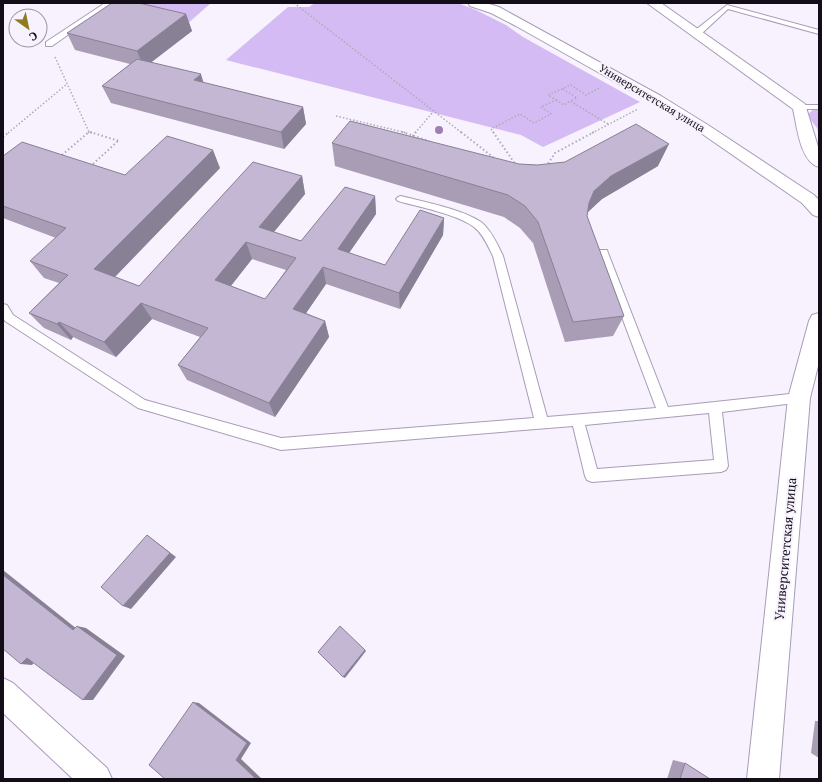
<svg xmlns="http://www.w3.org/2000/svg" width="822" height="782" viewBox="0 0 822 782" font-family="'PT Serif',serif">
  <rect width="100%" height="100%" fill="#f7f2fe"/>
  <path fill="#d4bbf4" d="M118 3H211L186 25Z
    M315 3H458L476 10 506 25 523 37 640 102 543 147 521 135 226 60 288 7H309Z
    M814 109H819V135L817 128 807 115Z"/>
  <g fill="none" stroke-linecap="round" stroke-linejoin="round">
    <g stroke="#a89cb7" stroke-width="2">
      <path id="service" d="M105 3H113L52 46H46V42Z
        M727 5 819 30V34L728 9 699 36H693V32Z
        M797 105H819V109H800L796 107Z
        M401 196C424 202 462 209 481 222 491 230 498 245 503 256L547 417 656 408 598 253 599 250H607L608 253 668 407 799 393 803 394 805 398 803 402 722 412 728 466 726 470 721 472 592 482 587 480 585 476 573 426 281 450 138 408 5 321 3 318V304L7 305 13 315 145 400 281 438 534 418 493 256C488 246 483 234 474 227 457 214 419 207 398 201L396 199 398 197ZM709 413 714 460 597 469 585 425Z"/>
    </g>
    <g stroke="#a89cb7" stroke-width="2">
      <path id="minor" d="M468 3H486L499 7 661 96 708 125 814 195 819 200V217L813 215 802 203 698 131 651 102 516 26 491 13 470 6Z
        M647 3H661L805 104 819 150V167C800 162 797 126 793 109Z
        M819 313V362L810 398 779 779H747L788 398 809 321 812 315Z
        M3 678 13 683 107 768 112 779H73L3 713Z"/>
    </g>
    <path stroke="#afaab5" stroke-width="1.5" stroke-dasharray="1.5 2" stroke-linecap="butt" d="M294 3 462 133
      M55 57 89 132 93 133
      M563 89 577 98 571 101
      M556 100 564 105 570 101 608 124
      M336 116 407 133
      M8 133 67 84
      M88 133 89 132
      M415 133 433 112
      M494 133 491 129 520 114 534 123 551 114 541 107 556 100 548 95 571 85 586 95 601 87
      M592 133 638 109"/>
    <path stroke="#afaab5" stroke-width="2" stroke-dasharray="1.5 2.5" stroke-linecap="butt" d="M90 132 119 141
      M402 132 429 141
      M461 132 494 158
      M493 132 516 165
      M3 137 9 132
      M410 139 416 132
      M62 155 89 132
      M93 164 118 141
      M546 167 555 153 594 132"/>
    <use href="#service" fill="#fff" fill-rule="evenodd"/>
    <use href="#minor" fill="#fff" fill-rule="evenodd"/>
  </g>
  <circle fill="#9d7eb8" cx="439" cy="130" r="4"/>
  <path fill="#a89db5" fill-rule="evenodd" d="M186 14 192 31 151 62 204 83 303 107 306 124 284 149 111 103 102 86 130 64 75 50 67 33Z
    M332 143 519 164 537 165 658 166 602 199 587 212V216L624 316 613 336 565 342 533 243 520 228 504 217 335 166Z
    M3 156 125 175 220 168 115 277 139 286 302 176 305 194 274 232 301 241 375 196 376 214 349 253 385 265 444 218 443 235 400 309 326 284 306 313 325 321 329 337 275 417 187 380 178 365 200 337 152 319 116 357 73 337 71 340 44 328 29 313 59 283 44 278 30 261 56 238 3 218ZM252 259 286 270 265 299 231 286Z
    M815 721H819V758L811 753Z
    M673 760 685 763 710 779H667Z"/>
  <path fill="#888094" d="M186 14 192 31 144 68 137 51Z
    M201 74 206 91 194 80Z
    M303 107 306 124 284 149 281 132Z
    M669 144 658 166 602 199 586 214 589 203 594 191 611 176Z
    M213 150 220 168 106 286 94 269Z
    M302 176 305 194 264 244 259 227Z
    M375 196 376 214 340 266 338 249Z
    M444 218 443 235 400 309 399 293Z
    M246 242 252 259 222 297 215 280Z
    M323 267 326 284 298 325 293 309Z
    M141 303 152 319 116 357 104 342Z
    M325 321 329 337 275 417 269 403Z
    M59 322 73 337 71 340 57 324Z
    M147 535 176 557 131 609 123 606Z
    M3 570 82 633 73 630 3 575Z
    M77 626 86 628 125 656 93 700H83Z
    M365 650 366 651 345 678 343 677Z
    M27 658 37 659 32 665 21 664Z
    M193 702 199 703 251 743 241 759 262 779H256L236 760Z"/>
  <path fill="#c3b7d3" stroke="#888094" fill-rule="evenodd" d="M112 3H139L186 14 137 51 67 33Z
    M137 59 201 74 194 80 303 107 281 132 102 86Z
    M350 121 519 164 537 165 565 162 636 124 669 144 611 176 594 191 589 203 587 216 624 316 573 322 538 222 525 206 508 195 332 143Z
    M167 136 213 150 94 269 139 286 253 162 302 176 259 227 301 241 345 187 375 196 338 249 385 265 420 210 444 218 399 293 323 267 293 309 325 321 269 403 178 365 208 328 141 303 104 342 59 322 57 324 29 313 68 275 30 261 66 228 3 206V156L22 142 125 175ZM246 242 296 258 265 299 215 280Z
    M147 535 170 553 123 606 101 587Z
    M3 575 73 630 77 626 117 655 83 700 27 658 21 664 3 649Z
    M340 626 365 650 343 677 318 652Z
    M193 702 247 743 236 760 256 779H165L149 765Z
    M685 763 710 779H680Z"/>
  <g text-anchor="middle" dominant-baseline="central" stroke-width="4" stroke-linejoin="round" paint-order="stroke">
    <g font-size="11" fill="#120d17" stroke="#f7f2fe">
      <text transform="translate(652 98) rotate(31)">Университетская улица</text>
    </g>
    <g font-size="13" fill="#120d17" stroke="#f7f2fe">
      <text transform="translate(785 549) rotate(-85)">Университетская улица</text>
    </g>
  </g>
  <rect width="822" height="782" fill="none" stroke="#120d17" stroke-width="8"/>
  <g transform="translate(28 28) rotate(147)"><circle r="19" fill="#f7f2fe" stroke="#9b96a2"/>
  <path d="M0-3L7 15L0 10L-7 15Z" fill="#907b21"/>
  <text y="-6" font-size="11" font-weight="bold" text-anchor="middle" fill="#120d17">С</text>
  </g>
</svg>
